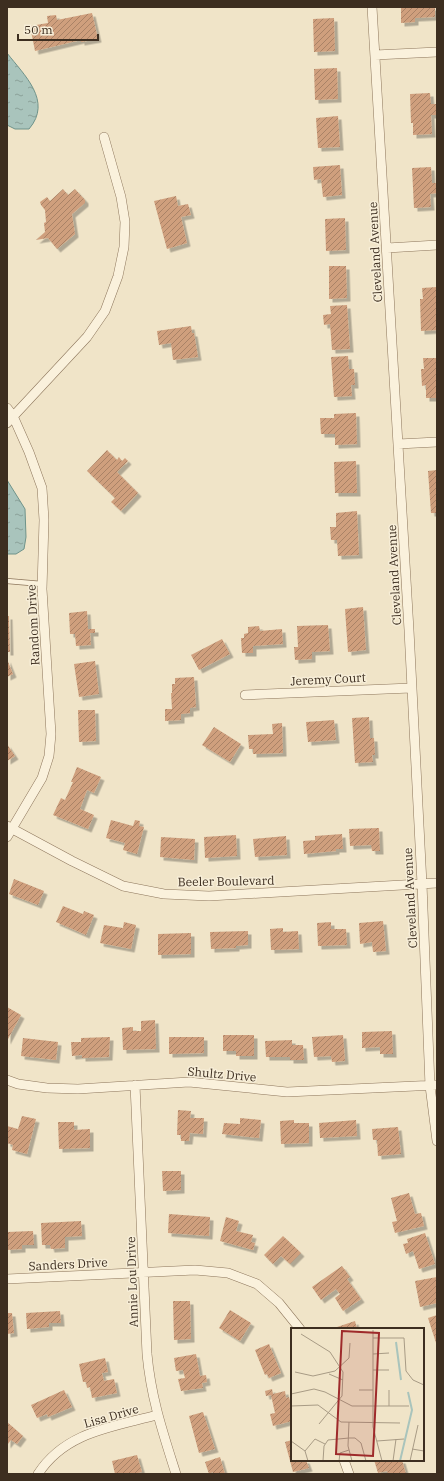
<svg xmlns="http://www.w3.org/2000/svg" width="444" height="1481" viewBox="0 0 444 1481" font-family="'IBM Plex Serif',serif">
  <defs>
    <pattern id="water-ripples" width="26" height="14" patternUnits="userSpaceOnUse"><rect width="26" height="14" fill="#a9c4bc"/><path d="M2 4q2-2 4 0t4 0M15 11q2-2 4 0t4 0" fill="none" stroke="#8ba098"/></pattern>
    <pattern id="building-hatch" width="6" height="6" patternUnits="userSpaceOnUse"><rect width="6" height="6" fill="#cf9f7d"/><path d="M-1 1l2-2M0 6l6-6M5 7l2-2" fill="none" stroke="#a98266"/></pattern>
    <filter id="shadow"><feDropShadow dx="3.5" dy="3.5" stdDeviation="0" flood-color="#0004"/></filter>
  </defs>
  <rect width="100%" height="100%" fill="#f0e4c8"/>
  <path fill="url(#water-ripples)" stroke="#6f938a" d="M7 53C24 75 53 101 29 129H15L7 125Z
    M7 480 25 509 26 537 24 549 16 554H7Z"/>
  <path fill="url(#building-hatch)" filter="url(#shadow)" d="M401 7H435V17L415 18V22L401 23Z
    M92 13 98 39 81 42V40L35 51 30 26 48 23 47 16 56 15 57 20Z
    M334 18 335 51 314 52 313 19Z
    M337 68 338 99 315 100 314 69Z
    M430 93 431 104H436V115H431L432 134 413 135V123H411L410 94Z
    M338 116 340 147 318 148 316 118Z
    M340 165 342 195 323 197 321 179 314 180 313 167Z
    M431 167 432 183H437V193L430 194 431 207 414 208 412 168Z
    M63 189 68 195 75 189 85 200V203L72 214 75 234 57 249 48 238 36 240 45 232 44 223 46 222 45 210 41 205 40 202 47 197 50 201Z
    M176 196 178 206 188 204 191 215 181 217 187 243 167 249 154 201Z
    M345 218 346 250 326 251 325 219Z
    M329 266H346L347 298 329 299Z
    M437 287V330L421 331 420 299H423L422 288Z
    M347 305 350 349 332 350 330 324 324 325 323 315 331 314 330 306Z
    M191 326 192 333H194L198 357 173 360 171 343 159 345 157 331Z
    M348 356 349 369H354L355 385H351L352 396 334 397 331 357Z
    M423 358H437V398H426V385L422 386 421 369H424Z
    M356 413 357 444 335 445V434H321L320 418H334V414Z
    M107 450 117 460 119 457 122 461 125 458 128 461 117 472 138 493 121 511 111 502 115 498 87 471Z
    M356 461 357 493H335L334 462Z
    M437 470V513H431L428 471Z
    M357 511 359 555 338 556 337 540H331L330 527H336V513Z
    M363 607 366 650 348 652 345 609Z
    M87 611 88 629H95V633H90L91 645 76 646 75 634H70L69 613Z
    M7 616H9L10 652H7Z
    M328 625 330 651 312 652V659L295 660 294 647H298L297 626Z
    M259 626 260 631 282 629 283 644 253 646V653H242L241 638H244V634L248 633V627Z
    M222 639 230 654 199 670 191 655Z
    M7 659 13 674 7 677Z
    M95 661 99 694 79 697 74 664Z
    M194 677 196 707 190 708V713L181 714V720L165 721V709H172L171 693H172V684H175V678Z
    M78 710H95L96 741 79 742Z
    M369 717 370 738H374L375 755H372L373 762 355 763 352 718Z
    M334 720 336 740 308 742 306 722Z
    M282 723 283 753 253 754V749H249L248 735 273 734 272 724Z
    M214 727 241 744 230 762 202 745Z
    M7 744 15 756 7 761Z
    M77 767 101 777 94 793 87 790 80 809 94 815 88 829 53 815 61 798 65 800 73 782H71Z
    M111 820 133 826 135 820 140 821 139 826 144 827 137 854 123 850 125 843 106 838Z
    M379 828 380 851H372L371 845 350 846 349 829Z
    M342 834 343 849H336V851L304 854 303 841 315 840V836Z
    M236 835 237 856 205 858 204 837Z
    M286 836 287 855 255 857 253 839Z
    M161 837 195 839 194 860 160 857Z
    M14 879 44 891 38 905 9 894Z
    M63 906 83 914 84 911 94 915 86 935 56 922Z
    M383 921 386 951 373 952 372 942 360 944 359 923Z
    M124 922 136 925 131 949 100 943 104 925 123 928Z
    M331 922V929H346L347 945 318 946 317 923Z
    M283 928V932L298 931 299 949 271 950 270 929Z
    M248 931V945L236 946V948L211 949 210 932Z
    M191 933V954L158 955V934Z
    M7 1007 21 1015 7 1041Z
    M155 1020 156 1049 123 1050 122 1028 133 1027V1031H141V1021Z
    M392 1031 393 1054H380V1047L362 1048V1032Z
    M223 1035H254V1056H236V1051H223Z
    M343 1035 345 1061 332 1062 331 1056 314 1057 312 1037Z
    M110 1037 109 1057 82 1058V1055L72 1056 71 1042H81V1038Z
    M169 1037H204V1053L169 1054Z
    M23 1038 58 1042 56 1060 21 1056Z
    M292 1040V1045H303L304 1060H290V1057H266L265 1041Z
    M178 1110 191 1111 190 1118H204L203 1134 190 1133 189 1141H181V1135H177Z
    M22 1116 36 1119 27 1154 12 1150 13 1145 7 1143V1126L18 1129Z
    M240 1118 261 1120 259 1138 222 1134 224 1123 240 1124Z
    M294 1120V1123H309V1143L281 1144 280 1121Z
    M356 1120 357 1136 320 1138 319 1123Z
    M58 1122H74V1130L90 1129V1148L59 1149Z
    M398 1127 401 1154 378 1156 377 1140H373L372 1129Z
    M162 1171H181V1190L163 1191Z
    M409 1193 415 1214 421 1213 424 1226 395 1233 392 1222 397 1221 391 1198Z
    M169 1214 210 1217 209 1236 168 1233Z
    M226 1217 239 1221 236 1231 253 1235 251 1242 255 1243 253 1250 220 1241Z
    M81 1221 82 1236 65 1237V1248L51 1249 50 1245H42L41 1223Z
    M33 1231 34 1245H22V1249L7 1250V1232Z
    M425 1233 435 1264 419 1269 413 1251 406 1254 403 1244 408 1243 407 1239Z
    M283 1236 301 1253 290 1264 281 1256 273 1264 264 1255Z
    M342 1266 350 1277 347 1279 361 1299 343 1311 335 1298 340 1294 336 1289 321 1300 312 1287Z
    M437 1277 436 1289 437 1303 420 1307 415 1281Z
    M173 1301H190L191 1339 174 1340Z
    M230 1310 251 1323 240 1341 219 1328Z
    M60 1311 61 1323H49V1327L27 1329 26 1313Z
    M7 1313H12L14 1333 7 1334Z
    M437 1315V1346L428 1318Z
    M355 1321 357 1329H334V1328Z
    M269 1344 281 1373 269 1378 267 1374 265 1375 255 1350Z
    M196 1354 200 1376 206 1375 207 1382 202 1383 203 1388 181 1391 178 1379 185 1378 183 1370 176 1371 174 1358Z
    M105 1358 108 1372 102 1373 104 1381 114 1379 117 1393 92 1398 90 1387 87 1388 86 1382H83L79 1364Z
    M272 1389 273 1394 285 1391 286 1398 289 1397 292 1408H290L292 1421 273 1426 270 1414 275 1413 271 1395 266 1396 265 1391Z
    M64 1390 72 1407 48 1417 47 1414 37 1418 31 1405Z
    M203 1412 215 1449 199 1453 189 1416Z
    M7 1422 23 1436 17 1444 11 1440 7 1445Z
    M292 1440V1460H306L309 1468 293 1472 285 1442Z
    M137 1455 142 1472 133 1474H115L112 1461Z
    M220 1457 225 1474H213V1472L209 1474 205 1462Z
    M374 1460H402L406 1474H388L387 1471 378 1473Z"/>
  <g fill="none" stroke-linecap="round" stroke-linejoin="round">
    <g stroke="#8d765c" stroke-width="6">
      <path id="service" d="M7 581 42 584"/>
    </g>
    <g stroke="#8d765c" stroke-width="10">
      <path id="minor" d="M372 7 409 630 422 884 430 1086 437 1141
        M375 55 437 52
        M387 248 437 245
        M7 408 13 416 29 452 42 488 44 520 42 589 51 734 49 756 42 778 7 837
        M7 423 87 337 105 311 118 276 124 247 125 222 121 197 104 137
        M398 444 437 442
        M245 695 411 688
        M7 826 72 861 123 886 164 894 209 896 437 883
        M7 1080 18 1084 47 1088 78 1089 189 1082 287 1092 437 1085
        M135 1085 147 1354C151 1398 163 1433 176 1474
        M7 1279 195 1270 228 1273 257 1284 279 1303 300 1329
        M344 1460 349 1474
        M38 1474C65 1432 112 1427 157 1415"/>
    </g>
    <use href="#service" stroke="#faf1dc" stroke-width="4.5"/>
    <use href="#minor" stroke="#faf1dc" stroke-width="9"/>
  </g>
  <g text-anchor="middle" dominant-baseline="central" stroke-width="3" stroke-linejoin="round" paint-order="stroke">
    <g font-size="12" fill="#3d2e20" stroke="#f7eed8">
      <text transform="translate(375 252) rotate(-93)">Cleveland Avenue</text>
      <text transform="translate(394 575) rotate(-93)">Cleveland Avenue</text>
      <text transform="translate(33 625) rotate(-93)">Random Drive</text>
      <text transform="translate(328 679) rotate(-3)">Jeremy Court</text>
      <text transform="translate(226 881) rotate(-1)">Beeler Boulevard</text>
      <text transform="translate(410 898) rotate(-93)">Cleveland Avenue</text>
      <text transform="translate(222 1074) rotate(5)">Shultz Drive</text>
      <text transform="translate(68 1264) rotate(-3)">Sanders Drive</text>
      <text transform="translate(132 1282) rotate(-92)">Annie Lou Drive</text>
      <text transform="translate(111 1416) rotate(-16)">Lisa Drive</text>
    </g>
  </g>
  <g transform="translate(291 1328)">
    <rect width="133" height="133" fill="#f0e4c8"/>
    <path fill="none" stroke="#a9c4bc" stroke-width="2" d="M105 14 110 52M109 133 121 82 117 64"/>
    <path fill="none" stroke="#a89b85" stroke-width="1" d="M82 2V99L91 133M10 6 39 24 52 44 51 68 28 96M82 10H113L115 43 122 52 133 57M82 26 98 25M82 42H98M4 44 22 48 44 43 58 30 59 15M38 46 52 52M68 62H82M98 62V78M0 66 23 61 34 64 61 78H118M0 78 27 77 50 94 109 95M58 94 57 118 61 133M0 113 14 123 17 133M86 113 113 111M121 121 133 123M14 123 24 111 34 116M32 133 33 118 37 112 58 110H64L70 115 75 133M48 133 49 125 58 122M102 133 105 111M119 133 127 97"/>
    <path fill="#9e2a2b" fill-opacity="0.15" stroke="#9e2a2b" stroke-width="2" d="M51 3 88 5 82 128 45 126Z"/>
    <rect width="133" height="133" fill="none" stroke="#3d2e20" stroke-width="2"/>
  </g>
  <rect width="444" height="1481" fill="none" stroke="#3d2e20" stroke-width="16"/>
  <path d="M18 34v6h80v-6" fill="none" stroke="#3d2e20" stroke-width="2"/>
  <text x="24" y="34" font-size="12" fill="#3d2e20" stroke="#f7eed8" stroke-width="3" paint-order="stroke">50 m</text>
</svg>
